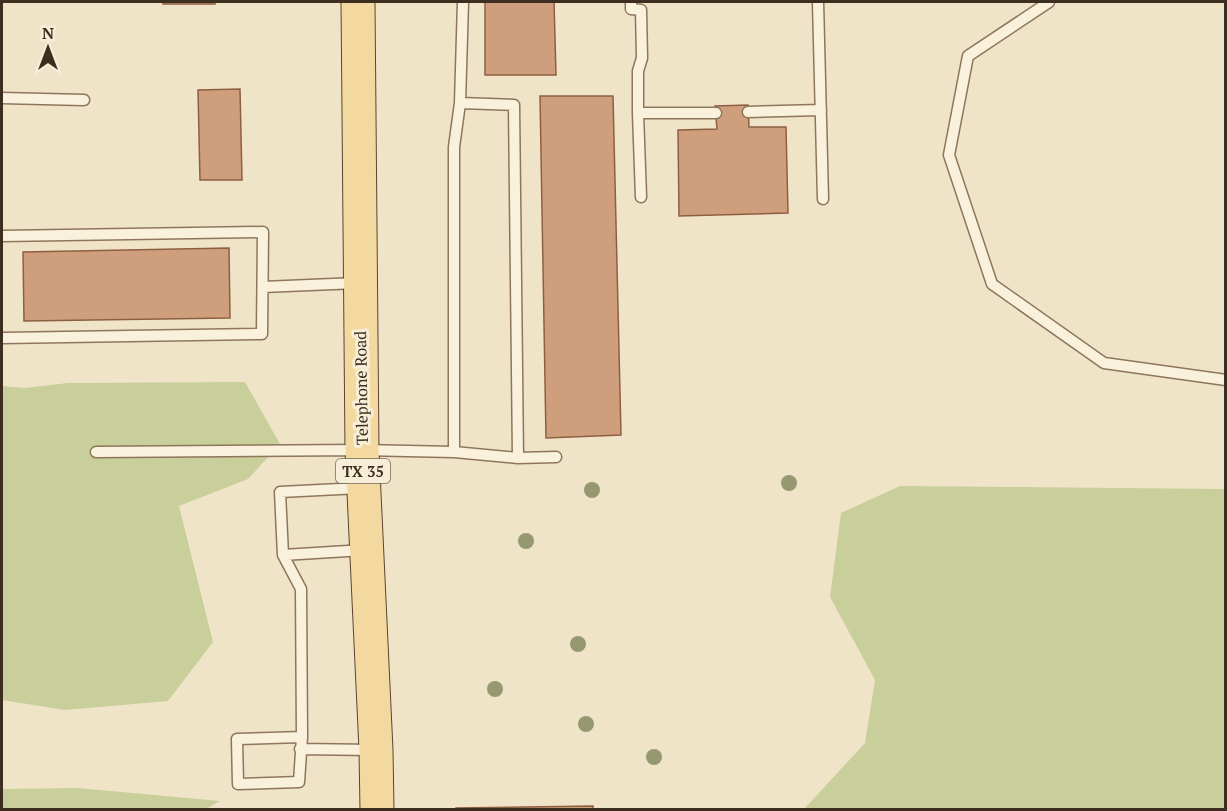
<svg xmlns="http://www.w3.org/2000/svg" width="1227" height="811" viewBox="0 0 1227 811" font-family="'PT Serif',serif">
  <rect width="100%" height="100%" fill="#f0e4c8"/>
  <path fill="#c9cf9b" d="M245 382 280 444 248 479 179 506 213 642 168 701 65 710 2 700V386L25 388 68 383Z
    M900 486 1225 489V809H804L865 743 875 680 830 597 841 513Z
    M78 788 220 801 204 810 2 809V789Z"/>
  <path fill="#cf9f7d" stroke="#8d5f41" stroke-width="1.5" d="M163 2H215V4H163Z
    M485 2H554L556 75H485Z
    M240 89 242 180H200L198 90Z
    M540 96H613L621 435 546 438Z
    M748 105 749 127H786L788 213 679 216 678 130 717 129 715 106Z
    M229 248 230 318 24 321 23 252Z
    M593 806V810H456V808Z"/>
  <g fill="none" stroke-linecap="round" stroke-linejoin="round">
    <g stroke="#8d765c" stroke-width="13">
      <path id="service" d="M631 2V9L641 10 642 58 638 71V113L641 197
        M818 2 823 199
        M1049 2 968 56 949 155 992 284 1104 363 1226 380
        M2 98 84 100
        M460 103 514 105 518 458
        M748 112 821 110
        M638 113H716
        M2 236 263 232 262 334 2 338
        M263 287 357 283
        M96 452 362 450 454 452 518 458 556 457
        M454 452V147L460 103 463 2
        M360 488 280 492 283 555 364 550
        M283 555 301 589 302 737 299 782 238 784 237 739 302 737
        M300 749 373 750"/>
    </g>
    <g stroke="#5b4430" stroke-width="35">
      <path id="primary" d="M358 2 362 450 376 750 377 810"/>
    </g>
    <use href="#service" stroke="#faf1dc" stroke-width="10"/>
    <use href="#primary" stroke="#f3d9a0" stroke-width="33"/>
  </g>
  <g fill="#96986f">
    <circle cx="789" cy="483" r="8"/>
    <circle cx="592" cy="490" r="8"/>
    <circle cx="526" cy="541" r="8"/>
    <circle cx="578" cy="644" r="8"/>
    <circle cx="495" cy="689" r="8"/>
    <circle cx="586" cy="724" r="8"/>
    <circle cx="654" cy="757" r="8"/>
  </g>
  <g text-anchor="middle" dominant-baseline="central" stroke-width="6" stroke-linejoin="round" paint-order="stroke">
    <rect fill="#f7eed8" stroke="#756857" stroke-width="1.5" x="336" y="459" width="54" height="24" rx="4.5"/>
    <g font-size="15" font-weight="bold" fill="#3d2e20">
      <text x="363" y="471">TX 35</text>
    </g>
    <g font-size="16" fill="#3d2e20" stroke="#f7eed8">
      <text transform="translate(361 388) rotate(-91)">Telephone Road</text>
    </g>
  </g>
  <rect width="1227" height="811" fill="none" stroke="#3d2e20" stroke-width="6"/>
  <g transform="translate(48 48)" stroke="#f7eed8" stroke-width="4.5" paint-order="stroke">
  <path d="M0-4.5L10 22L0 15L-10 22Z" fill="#3d2e20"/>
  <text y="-9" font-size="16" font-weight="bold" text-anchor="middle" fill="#3d2e20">N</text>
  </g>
</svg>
